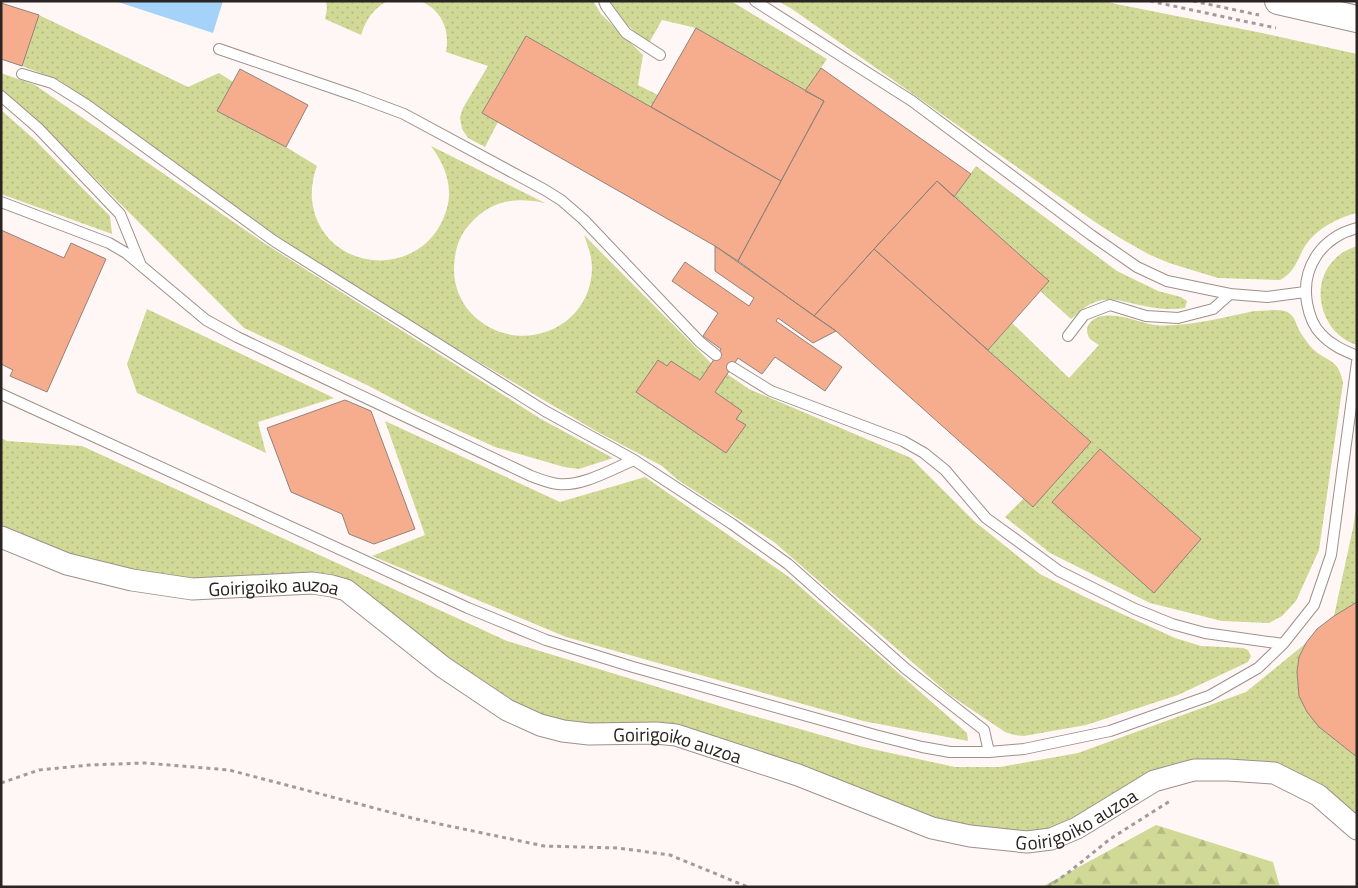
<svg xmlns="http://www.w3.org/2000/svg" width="1358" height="888" viewBox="0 0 1358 888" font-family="'Titillium Web',sans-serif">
  <defs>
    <pattern id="green-dots" width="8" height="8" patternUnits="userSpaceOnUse" patternTransform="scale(1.25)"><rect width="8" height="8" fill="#d1d996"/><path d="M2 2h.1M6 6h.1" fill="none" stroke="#b4ba81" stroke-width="1.8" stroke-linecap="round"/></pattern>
    <pattern id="forest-firs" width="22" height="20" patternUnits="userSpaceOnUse" patternTransform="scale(1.25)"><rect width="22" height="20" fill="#d1d996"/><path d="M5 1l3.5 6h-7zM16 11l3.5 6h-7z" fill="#b4ba81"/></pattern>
  </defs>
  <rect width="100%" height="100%" fill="#fef7f5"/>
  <path fill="url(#green-dots)" d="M326 1H388C373 8 366 20 361 35L325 19 327 8Z
    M421 1H593L601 14 643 55 638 85 658 95 651 107 526 36 482 113 498 122 485 147 468 138 462 129 460 117 463 108 488 66 446 52C450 29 442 11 421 1Z
    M609 1H731L827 59 805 91 696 28 662 20 649 43C634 32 618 18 609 1Z
    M778 1H1106L1116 4 1262 33 1357 54V213C1337 218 1317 228 1305 246 1297 260 1295 272 1280 280L1218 278 1169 263 1148 254 1120 238 1095 222 792 9Z
    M39 15 188 87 219 73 233 82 218 111 286 147 317 166C313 177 311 188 312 200 320 271 417 283 444 217 455 191 447 168 431 146L545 203C514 197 491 200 469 225 458 237 454 254 454 270 454 285 460 301 470 312 513 359 591 332 592 268 592 257 588 246 584 235L711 363 749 389 911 458 974 521 1040 574 1085 597 1175 638 1201 646 1243 648 1248 650 1251 656 1248 662 1178 695 1086 725 1024 736 1014 735 1005 732 950 695 774 542 678 480 662 466 596 431 457 349 298 251 59 80 22 66Z
    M1 73 35 85 264 243 541 419 613 458 579 469 564 467 495 447 418 412 367 385 244 328 47 130 1 90Z
    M1 110 35 140 110 216 112 234 1 194Z
    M976 166 1117 271 1158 291 1181 297 1187 301 1185 308C1167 311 1148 307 1131 303 1117 300 1107 297 1093 303 1085 306 1078 314 1071 319L1040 291 1049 281 954 197Z
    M1357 246V345C1322 335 1308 286 1334 260 1340 253 1348 249 1357 246Z
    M147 309 334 398 258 422 266 453 137 393 127 364Z
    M1254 311C1263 311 1282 308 1289 313 1295 317 1296 324 1299 330 1302 335 1306 341 1310 346 1324 362 1339 357 1343 383L1319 550 1296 601 1282 616 1269 623 1222 621 1150 603 1050 553 1005 517 1024 498 1033 506 1091 442 988 350 1012 323 1069 378 1099 345C1095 342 1089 340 1088 335 1084 325 1093 318 1102 316 1119 313 1138 322 1155 325 1184 328 1225 317 1254 311Z
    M385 421 560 502 645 477 789 577 967 733 968 741 863 721 566 637 372 556 425 535Z
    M1 438 7 441 82 446 507 641 736 711 863 747 955 767H1000L1078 753 1246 692 1306 643 1299 657 1297 672 1299 696 1319 727 1357 757V829L1274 773 1194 770 1077 828 970 836 698 742 540 725 345 590 192 589 1 537Z
    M1357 502V602L1334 616 1353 528Z"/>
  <path fill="url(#forest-firs)" d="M1156 825 1273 862 1280 887H1042Z"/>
  <path fill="#a4d2f8" d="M115 1H223L213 33Z"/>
  <path fill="#f5ad8d" stroke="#90827c" d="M1 3 39 15 22 66 1 59Z
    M696 28 824 101 781 181 651 107Z
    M526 36 781 181 738 261 715 246 482 113Z
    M821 68 971 174 954 197 937 181 874 249 814 316 738 261 824 101 805 91Z
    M240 69 308 105 286 147 217 111Z
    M937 181 1049 281 988 350 874 249Z
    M1 230 64 258 71 243 106 259 47 392 10 376 13 370 1 364Z
    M715 246 836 331 813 343 778 318 776 321 842 367 825 391 775 357 762 374 738 358 715 392 742 411 736 419 746 425 726 453 636 392 658 360 667 366 671 361 700 380 721 349 703 336 718 313 672 281 685 262 749 306 754 298 715 271Z
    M874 249 1091 442 1033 507 836 331 814 316Z
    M345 400 371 411 415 529 374 544 349 534 342 514 291 492 267 428Z
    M1100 449 1201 539 1154 593 1052 502Z
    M1357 602V757L1319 727 1307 712 1299 696 1297 672 1299 657 1306 643 1317 629 1334 616Z"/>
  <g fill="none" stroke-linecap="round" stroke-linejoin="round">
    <g stroke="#9e908a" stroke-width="12">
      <path id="service" d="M604 1 606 6 626 33 660 55
        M755 1 912 101 1091 235 1137 267 1167 281 1230 294 1267 297 1305 292
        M219 49 356 96 404 114 545 190 561 200 583 219 700 342 716 355
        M22 74 52 83 87 105 274 241 545 411 634 460 732 524 788 564 906 669 984 730 989 752
        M1 96 38 128 120 214 140 263
        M1 202 109 243 126 253 206 320 237 337 531 476C539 479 549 483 558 484 582 487 612 469 634 460
        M1357 228C1322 237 1301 267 1307 303 1309 314 1313 326 1321 334 1331 345 1343 350 1357 356
        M1068 336 1084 315 1110 305 1146 316 1178 318 1213 309 1230 294
        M732 367 771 391 903 441 924 453 945 470 986 518 1059 571 1135 609 1172 624 1205 633 1283 644
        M1 394 468 608 546 640 633 667 875 735 922 747 950 752H989L1024 749 1110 731 1209 696 1258 668 1283 644 1314 605 1331 555 1357 362"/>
    </g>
    <g stroke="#9e908a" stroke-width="23">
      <g id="minor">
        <path id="s1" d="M1 537 67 564 132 580 192 589 312 583 332 586 346 590 443 667 507 710 540 725 563 731 589 734 656 733 676 735 798 775 932 828 970 836 1027 842 1051 839 1077 828 1154 781 1194 770H1228L1274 773 1318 795 1357 829"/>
      </g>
    </g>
    <g stroke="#9e908a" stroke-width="28">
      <path id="tertiary" d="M1278 1 1357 19"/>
    </g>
    <path stroke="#a29b99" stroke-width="3" stroke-dasharray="4 4" stroke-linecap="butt" d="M1150 1 1276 28
      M1193 1 1259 15
      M1 783 39 770 89 765 145 763 229 770 416 819 544 846 618 848 670 855 748 887
      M1048 887 1069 872 1110 839 1170 801"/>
    <use href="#service" stroke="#fff" stroke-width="10"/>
    <use href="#minor" stroke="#fff" stroke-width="21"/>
    <use href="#tertiary" stroke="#fff" stroke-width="26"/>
  </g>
  <g text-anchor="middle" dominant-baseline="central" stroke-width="4" stroke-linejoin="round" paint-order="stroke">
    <g font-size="19" fill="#2a2422" stroke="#fff">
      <text stroke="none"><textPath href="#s1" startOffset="281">Goirigoiko auzoa</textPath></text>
      <text stroke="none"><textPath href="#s1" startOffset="731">Goirigoiko auzoa</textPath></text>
      <text stroke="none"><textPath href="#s1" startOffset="1151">Goirigoiko auzoa</textPath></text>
    </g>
  </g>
  <rect width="1358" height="888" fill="none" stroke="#2a2422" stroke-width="5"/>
</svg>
